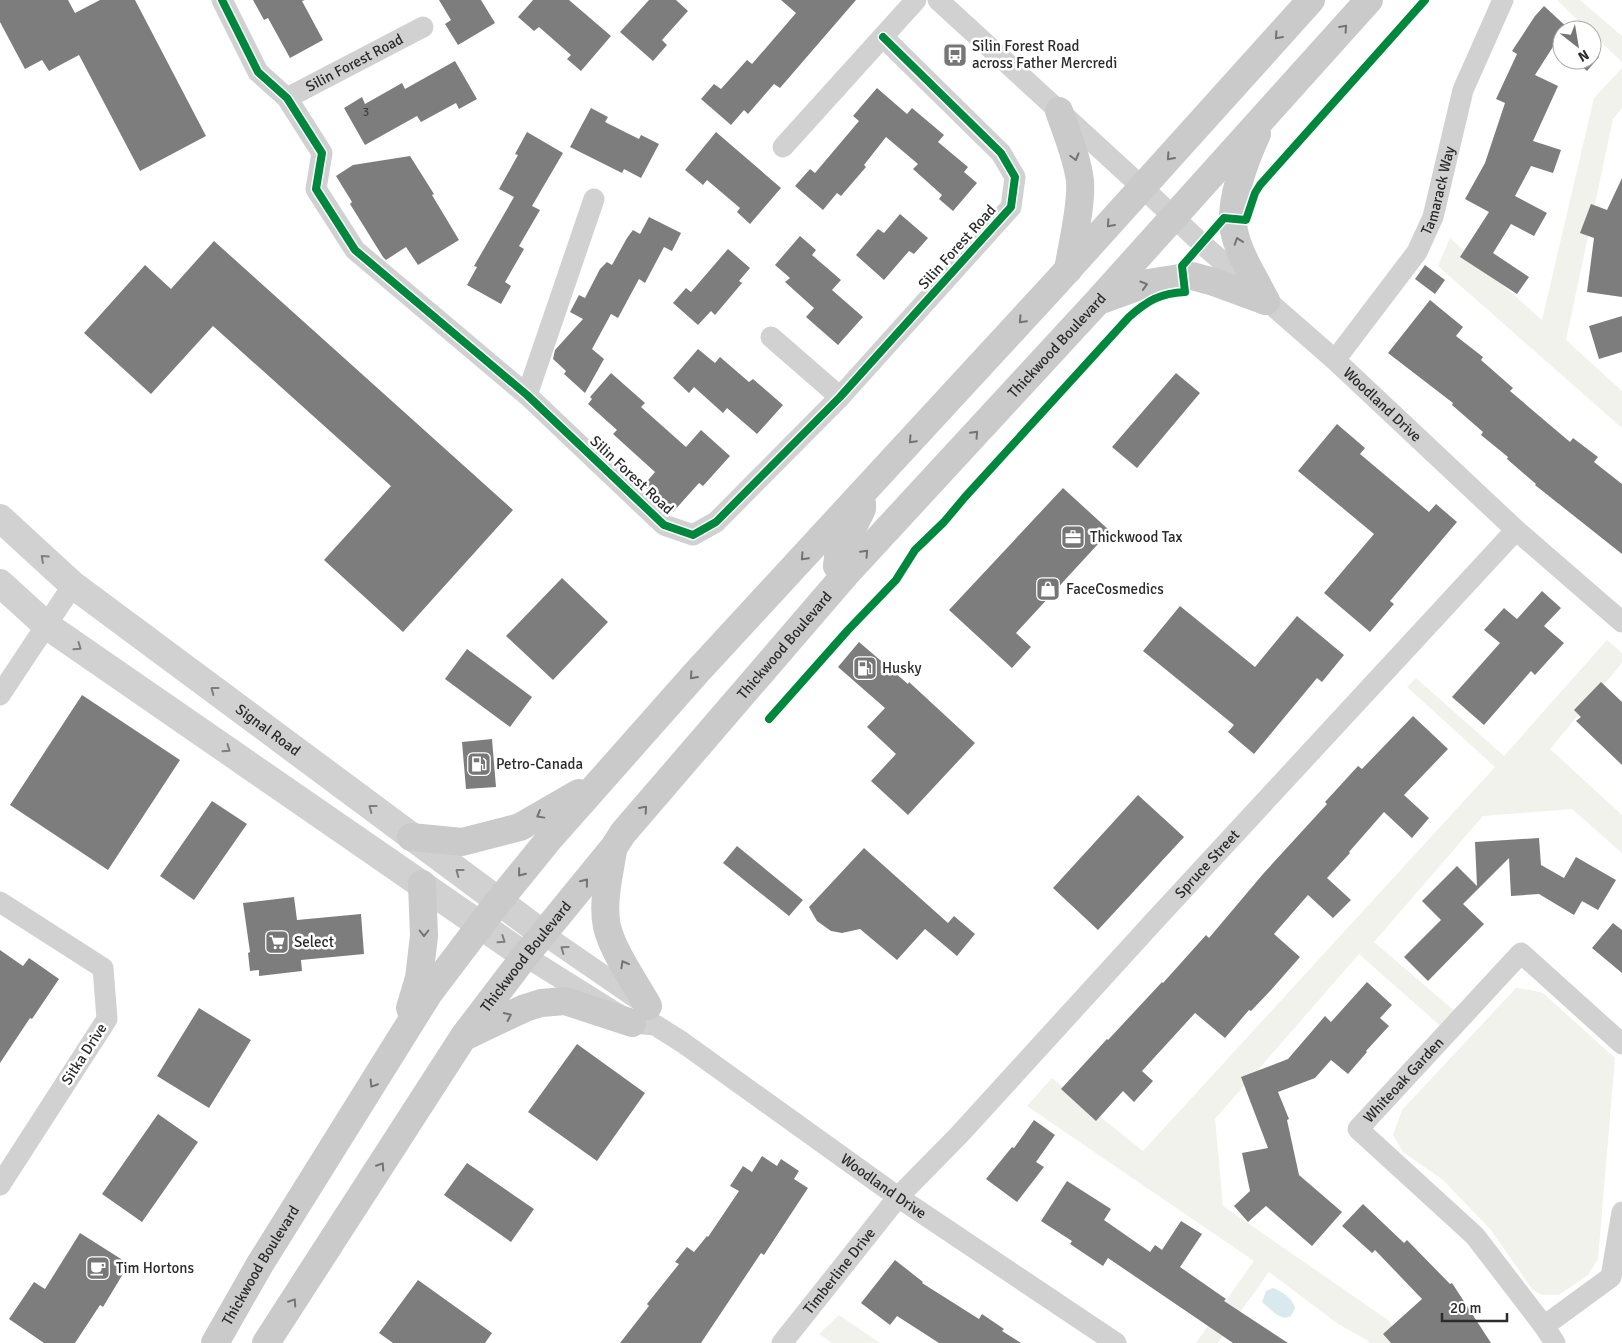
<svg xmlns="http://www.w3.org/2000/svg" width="1622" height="1343" viewBox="0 0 1622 1343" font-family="Signika,sans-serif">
  <rect width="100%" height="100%" fill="#fff"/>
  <path fill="#f1f2eb" d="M1557 0H1580L1622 36V62L1592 33V30H1588Z
    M1622 68V108L1613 119 1566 340 1622 391V428L1438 266 1450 238 1542 320 1594 98Z
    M1607 640 1622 653V663L1550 749 1622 815V853L1572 809 1483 816 1374 942 1458 1014 1445 1030 1359 954 1215 1119 1223 1206 1388 1320 1403 1343H1369L1367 1340 1338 1324 1269 1272 1218 1343H1196L1254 1261 1027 1106 1052 1078 1143 1151 1495 767 1407 687 1416 678 1504 756Z
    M1516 988 1531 990 1543 993 1615 1058 1598 1259 1588 1275 1559 1295H1542L1532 1289 1491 1230 1443 1180 1403 1152 1393 1135 1402 1110Z
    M839 1315 880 1343H832L819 1334Z"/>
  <path fill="#d9eaee" d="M1273 1288C1283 1292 1292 1298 1295 1308L1291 1316 1285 1318 1277 1315 1262 1302 1266 1291Z"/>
  <path fill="#7d7d7d" d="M0 0H68L75 13 100 0H135L206 136 140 171 79 55 49 71 42 60 25 69 0 22Z
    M253 0H305L302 1 323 40 290 58 268 18 264 20Z
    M439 0H481L495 23 458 45 445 24 451 20Z
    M533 0H569L611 36 581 71 567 59 571 55 539 27 534 31 518 17Z
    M649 0H676L688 11 662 40 667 45 653 61 620 32Z
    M781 0H856L780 88 774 84 748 114 744 110 731 125 701 99 714 84 721 89 747 60 752 64 796 13Z
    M1544 6 1570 30H1562V47L1556 42 1535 75 1558 86 1533 141 1561 150 1553 173 1531 166 1515 196 1547 213 1534 236 1511 224 1493 253 1529 277 1517 294 1460 257 1489 212 1465 199 1485 163 1505 103 1496 99 1517 54 1512 51 1535 16Z
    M1592 51 1599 57 1587 71 1575 60H1592Z
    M455 61 477 99 459 109 456 103 421 122 417 116 365 145 344 108 362 97 365 104 402 83 405 89Z
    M877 88 907 114 912 108 944 135 938 142 968 167 964 172 977 183 953 211 939 199 942 195 913 169 918 164 886 137 864 165 866 167 841 196 837 193 823 210 795 186 810 169 815 173 859 121 853 116Z
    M591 108 608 117 605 122 639 139 641 135 659 144 641 178 624 169 622 173 570 147Z
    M527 132 563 153 532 206 540 210 519 246 524 249 505 282 511 286 501 304 467 285 477 267 474 266 514 197 499 189 518 155 515 154Z
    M716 132 781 188 750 224 737 212 740 208 707 180 703 185 685 170Z
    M410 156 434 194 432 195 459 240 418 265 406 247 386 260 383 257 350 204 352 202 336 176 353 165Z
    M1622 178V297L1587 292 1594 238 1580 233 1591 204 1607 210Z
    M900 214 928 238 914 254 909 251 884 280 856 255 878 229 884 233Z
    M649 217 681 233 672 251 664 247 645 283 639 279 618 318 611 314 592 349 604 359 585 393 564 374 566 371 553 359 555 350 583 319 570 312 579 295 585 298 600 269 607 262 612 265 627 238 633 230 640 234Z
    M800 236 816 250 812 255 841 280 832 290 863 317 838 345 806 317 814 308 785 282 790 278 775 265Z
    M214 241 513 510 403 632 324 560 391 486 213 326 151 394 84 333 145 265 171 289Z
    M728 249 750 268 739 281 742 283 715 315 711 311 698 325 673 303 686 288 691 292Z
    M1425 265 1445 280 1435 294 1415 279Z
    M1430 300 1463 327 1456 336 1483 357 1481 360 1513 388 1510 391 1570 442 1573 438 1598 457 1594 462 1622 484V554L1535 485 1536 484 1507 459 1508 457 1481 435 1483 432 1452 405 1453 403 1388 353Z
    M1622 316V352L1599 359 1589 326Z
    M698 349 715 363 720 357 749 382 753 379 783 405 757 434 727 408 723 413 694 387 689 393 673 378Z
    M611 373 645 403 641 407 686 447 701 430 730 456 703 486 699 483 673 512 643 486 655 472 613 434 617 430 588 404 592 399 590 397Z
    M1176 373 1200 393 1137 468 1112 447Z
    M1337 424 1365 448 1360 454 1429 512 1436 504 1457 522 1390 601 1394 604 1370 632 1324 593 1374 534 1298 471Z
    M1063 488 1110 531 1016 633 1031 647 1012 668 949 610Z
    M562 578 608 622 553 680 506 636Z
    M1542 591 1561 608 1544 626 1564 643 1535 675 1531 671 1484 725 1452 697 1500 643 1484 630 1504 608 1517 619Z
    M1180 606 1255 667 1297 616 1344 655 1322 682 1317 678 1254 754 1228 732 1234 725 1143 651Z
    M859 642 908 684 909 682 975 743 908 815 871 781 896 754 867 727 885 708 838 667Z
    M467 649 532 697 510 727 445 679Z
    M1601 682 1622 702V765L1576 721 1581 717 1574 710Z
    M82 695 180 760 108 870 10 805Z
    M1413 716 1448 749 1404 795 1429 818 1412 838 1384 812 1349 852 1350 853 1327 878 1351 900 1333 918 1308 895 1274 934 1300 957 1271 990 1251 1011 1249 1010 1225 1038 1195 1013 1142 1071 1153 1081 1134 1102 1123 1091 1096 1121 1061 1089 1107 1039 1108 1040 1162 982 1163 983 1206 935 1209 938 1263 874 1327 804 1325 802 1358 766 1362 769Z
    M492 739 496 787 466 789 462 742Z
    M1138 795 1184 837 1098 930 1053 888Z
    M212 801 247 824 194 900 160 876Z
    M1539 838 1541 865 1564 878 1576 857 1616 880 1598 910 1582 901 1574 915 1539 894 1511 896 1509 858 1463 904 1484 924 1428 981 1404 957 1441 920 1422 901 1457 866 1477 886 1475 842Z
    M737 846 803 900 789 916 723 863Z
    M864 848 948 923 954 916 975 934 957 956 925 929 897 960 860 929 842 933 831 931 817 921 809 907Z
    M294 897 297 920 361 914 364 954 301 960 302 971 259 976V970L250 971 248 953 250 952 243 903Z
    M1613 923 1622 930V973L1592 948Z
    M0 950 23 966 29 958 59 979 32 1019 30 1018 0 1063Z
    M1367 982 1392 1005 1380 1018 1389 1026 1366 1051 1367 1052 1348 1074 1331 1060 1315 1078 1278 1092 1289 1119 1287 1120 1299 1175 1342 1212 1312 1246 1266 1206 1248 1222 1234 1206 1250 1191 1242 1153 1268 1148 1241 1077 1288 1059 1325 1016 1331 1022Z
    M199 1008 251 1040 209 1108 157 1076Z
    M577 1044 645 1093 597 1161 528 1112Z
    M158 1114 198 1142 142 1222 102 1194Z
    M1034 1120 1055 1135 1036 1162 1044 1167 1017 1202 986 1179 1012 1147 1014 1148Z
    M762 1156 777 1166 781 1159 799 1171 794 1179 808 1188 764 1255 761 1253 701 1343H620L649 1306 647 1304 679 1264 675 1262 687 1247 694 1252 707 1236 708 1237 739 1191 730 1186 743 1166 752 1172Z
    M467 1163 534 1209 511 1242 444 1195Z
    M1067 1181 1111 1209 1104 1220 1150 1252 1155 1245 1162 1250 1181 1221 1202 1234 1180 1267 1226 1299 1224 1301 1288 1343H1233L1108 1258 1103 1266 1070 1244 1072 1241 1041 1221Z
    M1363 1204 1404 1243 1407 1240 1450 1284 1452 1283 1491 1343H1391L1383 1334 1422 1299 1375 1250 1372 1253 1342 1226Z
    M80 1233 129 1264 103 1307 100 1305 75 1343H44L9 1319 34 1282 45 1289Z
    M895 1260 923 1282 922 1283 979 1319 982 1314 1004 1329 1002 1331 1021 1343H939L897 1316 890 1325 861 1303Z
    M418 1280 492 1333 485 1343H393L379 1333Z"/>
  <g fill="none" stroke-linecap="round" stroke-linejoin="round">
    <g stroke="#d1d1d1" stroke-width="21">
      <path d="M222 0 258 72 287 98 322 153 316 189 355 250 527 395 664 525 693 535 716 522 840 397 1011 207 1015 177 1001 153 883 37"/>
      <path id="s1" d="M938 0 1143 188 1201 243 1335 360 1516 530 1622 622"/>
      <path id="s2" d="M287 98 423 27"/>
      <path d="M783 147 916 0"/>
      <path d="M771 337 840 397"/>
      <path id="s3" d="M1335 360 1417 252 1433 217 1463 90 1503 0"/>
      <path d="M527 395 594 199"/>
      <path d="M0 695 73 585"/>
      <path d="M0 902 103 968 107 1019 0 1185"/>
      <path d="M543 934 645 1004"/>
      <path id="s4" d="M525 956 632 1023 655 1025 682 1042 898 1197 1116 1343"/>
      <path d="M1544 1326 1611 1277 1622 1212"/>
      <path id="s5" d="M782 1343 898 1197 959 1135 1157 918 1516 530"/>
      <path id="s6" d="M1555 1343 1544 1326 1475 1236 1358 1129 1521 953 1622 1044"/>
    </g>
    <g stroke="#d1d1d1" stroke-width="28">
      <path id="s7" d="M0 518 73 585 543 934"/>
      <path d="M0 583 46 625 525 956"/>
    </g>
    <g stroke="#cacaca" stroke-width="28">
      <path d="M1059 111C1067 134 1077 157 1080 181 1082 205 1072 245 1068 270"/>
      <path d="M1257 134C1245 160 1229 202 1234 231 1239 255 1255 279 1266 301"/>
      <path d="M1101 300 1148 283 1192 276 1214 282 1266 301"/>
      <path d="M845 575 837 566 838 557 862 509V504"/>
      <path d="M411 837 462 842 520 827 579 793"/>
      <path d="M613 851C609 875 602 903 607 927 614 954 635 982 648 1006"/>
      <path d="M410 1008 419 978 424 936 422 884"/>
      <path d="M468 1035 525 1008 541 1003 565 1001 632 1023"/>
      <path id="s8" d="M215 1343 260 1264 429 993 498 902 550 838 697 672 1055 284 1311 0"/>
      <path id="s9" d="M266 1343 464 1036 525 956 614 847 623 833 845 575 1098 301 1369 0"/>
    </g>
    <g stroke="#fff" stroke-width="11">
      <path id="cycleway" d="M222 0 258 72 287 98 322 153 316 189 355 250 527 395 664 525 693 535 716 522 840 397 1011 207 1015 177 1001 153 883 37
        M769 719 848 630 896 580 915 550 944 522 965 497 1129 317C1147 301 1160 293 1185 292L1182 266 1224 218 1246 220 1255 193 1260 185 1425 0"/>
    </g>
    <use href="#cycleway" stroke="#00873e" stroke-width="8"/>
  </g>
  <defs><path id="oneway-chevron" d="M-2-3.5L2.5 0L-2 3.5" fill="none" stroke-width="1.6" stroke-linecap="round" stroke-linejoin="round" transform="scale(1.25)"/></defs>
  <g stroke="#737373">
    <use href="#oneway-chevron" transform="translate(1344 28) rotate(-48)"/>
    <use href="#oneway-chevron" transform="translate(1278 36) rotate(132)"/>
    <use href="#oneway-chevron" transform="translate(1075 157) rotate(74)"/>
    <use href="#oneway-chevron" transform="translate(1170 157) rotate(132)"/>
    <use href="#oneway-chevron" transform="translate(1110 224) rotate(132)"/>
    <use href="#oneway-chevron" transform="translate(1238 241) rotate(-109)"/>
    <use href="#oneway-chevron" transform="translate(1144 285) rotate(-17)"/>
    <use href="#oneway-chevron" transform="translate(1022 320) rotate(133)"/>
    <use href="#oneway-chevron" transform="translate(975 434) rotate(-47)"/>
    <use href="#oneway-chevron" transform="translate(912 440) rotate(133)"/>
    <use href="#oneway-chevron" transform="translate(865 553) rotate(-47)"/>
    <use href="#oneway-chevron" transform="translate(804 557) rotate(133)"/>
    <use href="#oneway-chevron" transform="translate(693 676) rotate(132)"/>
    <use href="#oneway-chevron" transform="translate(644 809) rotate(-49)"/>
    <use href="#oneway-chevron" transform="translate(540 815) rotate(151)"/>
    <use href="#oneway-chevron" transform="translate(521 873) rotate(129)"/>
    <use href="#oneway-chevron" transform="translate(585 882) rotate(-51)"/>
    <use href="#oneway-chevron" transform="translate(424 933) rotate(90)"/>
    <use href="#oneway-chevron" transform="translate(624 964) rotate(-119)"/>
    <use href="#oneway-chevron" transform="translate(508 1016) rotate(-25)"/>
    <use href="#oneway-chevron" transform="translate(373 1084) rotate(122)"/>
    <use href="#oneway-chevron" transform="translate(381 1166) rotate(-57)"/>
    <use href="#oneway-chevron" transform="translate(293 1302) rotate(-57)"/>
  </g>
  <g stroke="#7e7e7e">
    <use href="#oneway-chevron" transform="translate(44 558) rotate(-138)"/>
    <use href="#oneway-chevron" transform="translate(78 647) rotate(35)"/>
    <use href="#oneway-chevron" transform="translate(214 690) rotate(-143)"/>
    <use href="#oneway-chevron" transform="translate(227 749) rotate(35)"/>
    <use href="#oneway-chevron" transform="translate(372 808) rotate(-143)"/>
    <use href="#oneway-chevron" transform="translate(459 872) rotate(-143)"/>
    <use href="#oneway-chevron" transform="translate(502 940) rotate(34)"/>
    <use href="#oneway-chevron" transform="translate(564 949) rotate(-144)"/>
  </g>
  <defs>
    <g id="bus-square" transform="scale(1.25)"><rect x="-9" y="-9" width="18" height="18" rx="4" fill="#767676" stroke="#fff"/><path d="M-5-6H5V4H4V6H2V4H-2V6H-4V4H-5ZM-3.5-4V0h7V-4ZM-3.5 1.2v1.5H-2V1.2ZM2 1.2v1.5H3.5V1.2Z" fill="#fff"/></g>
    <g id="office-square" transform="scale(1.25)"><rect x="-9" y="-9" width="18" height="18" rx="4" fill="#767676" stroke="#fff"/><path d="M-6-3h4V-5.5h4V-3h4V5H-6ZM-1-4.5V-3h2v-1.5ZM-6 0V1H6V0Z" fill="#fff"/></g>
    <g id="shop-square" transform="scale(1.25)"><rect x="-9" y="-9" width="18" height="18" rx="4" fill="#767676" stroke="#fff"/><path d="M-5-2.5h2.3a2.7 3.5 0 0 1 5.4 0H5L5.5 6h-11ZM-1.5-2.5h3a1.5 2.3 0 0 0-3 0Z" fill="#fff"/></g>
    <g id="fuel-square" transform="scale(1.25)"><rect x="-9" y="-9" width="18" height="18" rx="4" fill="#767676" stroke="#fff"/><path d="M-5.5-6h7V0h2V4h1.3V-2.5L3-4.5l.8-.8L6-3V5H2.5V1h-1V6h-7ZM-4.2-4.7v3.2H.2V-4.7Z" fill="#fff"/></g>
    <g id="supermarket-square" transform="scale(1.25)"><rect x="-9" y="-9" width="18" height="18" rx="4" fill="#767676" stroke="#fff"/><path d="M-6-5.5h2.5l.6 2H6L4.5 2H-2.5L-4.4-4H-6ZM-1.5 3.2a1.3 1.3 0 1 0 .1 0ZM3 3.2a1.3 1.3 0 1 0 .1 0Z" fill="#fff"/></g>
    <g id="cafe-square" transform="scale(1.25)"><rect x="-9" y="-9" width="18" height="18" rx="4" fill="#767676" stroke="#fff"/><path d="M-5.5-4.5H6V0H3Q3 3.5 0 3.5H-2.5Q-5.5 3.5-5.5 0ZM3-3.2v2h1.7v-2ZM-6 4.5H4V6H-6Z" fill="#fff"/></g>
  </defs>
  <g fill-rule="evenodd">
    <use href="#bus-square" x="955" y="55"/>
    <use href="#office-square" x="1073" y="537"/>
    <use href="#shop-square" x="1048" y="589"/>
    <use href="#fuel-square" x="865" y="668"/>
    <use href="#fuel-square" x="479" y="764"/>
    <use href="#supermarket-square" x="277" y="942"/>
    <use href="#cafe-square" x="98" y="1268"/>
  </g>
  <g text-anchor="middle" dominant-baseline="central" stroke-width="5" stroke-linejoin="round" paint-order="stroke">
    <g font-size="12" fill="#404040">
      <text x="366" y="112">3</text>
    </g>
    <g font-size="15" fill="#2c2c2c" stroke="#fff" text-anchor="start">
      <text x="972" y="46">Silin Forest Road<tspan x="972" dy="17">across Father Mercredi</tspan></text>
      <text x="1090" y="537">Thickwood Tax</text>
      <text x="1066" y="589">FaceCosmedics</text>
      <text x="882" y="668">Husky</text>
      <text x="496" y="764">Petro-Canada</text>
      <text x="294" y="942">Select</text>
      <text x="116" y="1268">Tim Hortons</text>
    </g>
    <g font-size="15" fill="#2c2c2c" stroke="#fff">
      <text stroke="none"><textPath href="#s2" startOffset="76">Silin Forest Road</textPath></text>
      <text stroke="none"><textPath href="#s3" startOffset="201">Tamarack Way</textPath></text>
      <text transform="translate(957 247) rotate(-48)">Silin Forest Road</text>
      <text stroke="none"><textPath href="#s9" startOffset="1276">Thickwood Boulevard</textPath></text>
      <text stroke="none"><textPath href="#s1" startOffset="601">Woodland Drive</textPath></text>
      <text transform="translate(632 475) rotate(43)">Silin Forest Road</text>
      <text stroke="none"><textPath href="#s9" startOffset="871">Thickwood Boulevard</textPath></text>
      <text stroke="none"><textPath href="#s7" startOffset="342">Signal Road</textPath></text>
      <text stroke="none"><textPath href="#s5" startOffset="641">Spruce Street</textPath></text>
      <text stroke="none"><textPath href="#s9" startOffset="466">Thickwood Boulevard</textPath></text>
      <text transform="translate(84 1054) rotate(-57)">Sitka Drive</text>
      <text stroke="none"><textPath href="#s6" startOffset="359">Whiteoak Garden</textPath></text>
      <text stroke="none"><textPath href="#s4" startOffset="429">Woodland Drive</textPath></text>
      <text stroke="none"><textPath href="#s8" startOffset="90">Thickwood Boulevard</textPath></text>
      <text stroke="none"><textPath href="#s5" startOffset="92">Timberline Drive</textPath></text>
    </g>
  </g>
  <g transform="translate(1577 45) rotate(149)"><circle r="24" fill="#ffffff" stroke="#ababab"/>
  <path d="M0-4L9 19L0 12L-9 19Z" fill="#767676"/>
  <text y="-8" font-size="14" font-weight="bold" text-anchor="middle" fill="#2c2c2c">N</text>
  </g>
  <path d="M1442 1313v8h65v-8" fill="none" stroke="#2c2c2c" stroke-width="2.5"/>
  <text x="1450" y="1313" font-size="15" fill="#2c2c2c" stroke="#ffffff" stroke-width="4" paint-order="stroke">20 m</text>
</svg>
